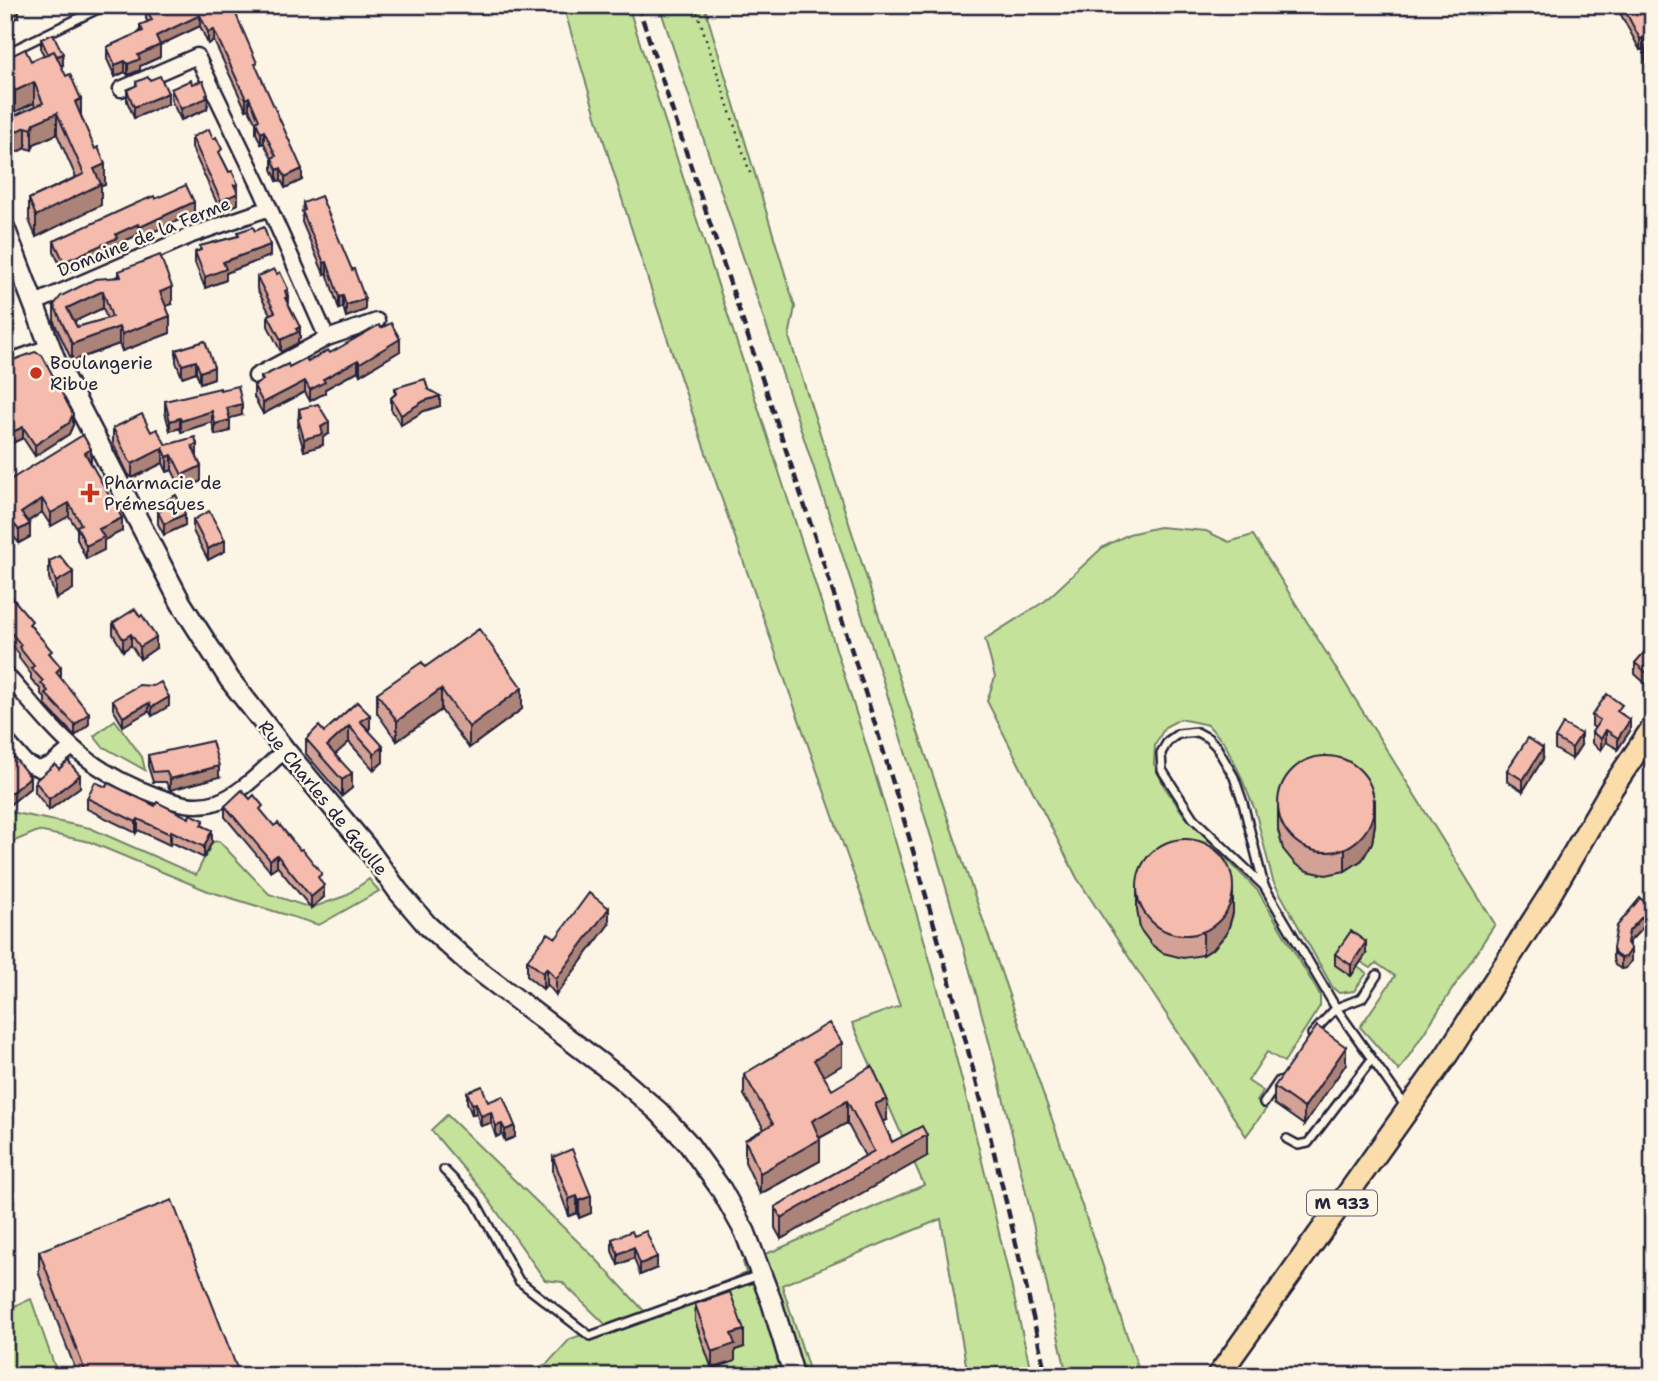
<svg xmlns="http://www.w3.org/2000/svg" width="1658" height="1381" viewBox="0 0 1658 1381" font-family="'Shantell Sans',sans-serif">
  <rect width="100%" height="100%" fill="#fcf5e5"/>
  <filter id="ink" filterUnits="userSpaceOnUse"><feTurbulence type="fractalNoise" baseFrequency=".0143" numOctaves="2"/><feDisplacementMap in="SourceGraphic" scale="14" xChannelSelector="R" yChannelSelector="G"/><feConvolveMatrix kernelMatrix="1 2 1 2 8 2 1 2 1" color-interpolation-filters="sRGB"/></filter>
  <g filter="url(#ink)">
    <path fill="#c4e29a" stroke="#73826a" stroke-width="2" d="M563 5H628C726 318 835 628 925 943 966 1087 999 1231 1032 1376H968L941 1219 782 1285 811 1376H514L547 1364 570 1339 607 1326 562 1282 545 1280 481 1189 431 1130 447 1115 595 1258 646 1313 746 1273 743 1262 776 1250 924 1185 852 1023 900 1006C784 674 661 343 563 5Z
      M659 5H704L795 307 789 337 895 666 1141 1376H1067C1034 1226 1001 1076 958 929 869 618 760 312 659 5Z
      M1159 527 1206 531 1229 542 1253 535 1495 924 1399 1071 1360 1027 1395 976 1376 963 1371 968 1361 962 1366 954 1357 967 1367 973 1354 991 1339 993 1333 988 1273 881 1255 810 1239 772 1225 744 1208 725 1180 719 1165 727 1155 745 1154 764 1164 786 1184 815 1258 891 1320 995V1006L1284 1062 1267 1052 1248 1081 1263 1091 1257 1101 1266 1109 1246 1136 1077 878 987 701 995 677 985 639 1045 601 1103 547 1129 534Z
      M115 720 142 757 145 770 102 746 94 736Z
      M5 811 90 828 196 875 212 842 219 841 269 894 311 908 345 896 369 879 379 891 319 925 208 891 90 842 38 831 5 845Z
      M31 1299 58 1376H5V1310Z"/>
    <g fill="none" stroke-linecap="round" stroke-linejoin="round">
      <g stroke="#22223b" stroke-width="12">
        <path id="lane" d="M5 54 106 5
          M1264 886 1193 818 1162 770 1161 753 1168 741 1178 734 1197 732 1208 738 1216 746 1234 777 1243 803 1264 886 1336 1008 1406 1107
          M1312 1034 1336 1008 1362 998 1377 975
          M1264 1103 1279 1081
          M1287 1139 1298 1145 1308 1143 1372 1059
          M444 1170 475 1201 519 1281 590 1336 759 1275"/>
      </g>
      <g stroke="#22223b" stroke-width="19">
        <path id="street" d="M121 89 197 56 261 189 327 338
          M33 304 192 235 270 208
          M5 363 49 347
          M256 376 327 338 377 321
          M5 673C56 731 79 767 155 795 176 803 195 809 217 802 243 793 264 768 285 750
          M5 739 26 763 39 769 52 764 71 748"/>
      </g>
      <g stroke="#22223b" stroke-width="24">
        <path id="secondary" d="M5 229 56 362 181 603 230 680 285 750 367 848 398 891 427 925 470 964 620 1078 659 1112 687 1142 721 1189 745 1232 772 1303 794 1376"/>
      </g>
      <g stroke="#22223b" stroke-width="26">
        <path id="primary" d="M1218 1376 1446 1056 1549 896 1612 788 1653 727"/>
      </g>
      <path stroke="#22223b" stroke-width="2.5" stroke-dasharray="2 5" stroke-linecap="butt" d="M695 5 751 176
        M5 329 7 330"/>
      <use href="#lane" stroke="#fcf5e5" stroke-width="7"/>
      <use href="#street" stroke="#fcf5e5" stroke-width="14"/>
      <use href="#secondary" stroke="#fcf5e5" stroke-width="19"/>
      <use href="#primary" stroke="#faddab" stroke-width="21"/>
      <path stroke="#22223b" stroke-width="4.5" stroke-dasharray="10 5" stroke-linecap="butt" d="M638 5C718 254 806 500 883 750 946 956 1000 1165 1046 1376"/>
    </g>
    <path fill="#d3a195" stroke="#22223b" stroke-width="2" fill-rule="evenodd" d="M227 5 257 70 302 180 285 188 281 180 277 181 272 169V159L264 143 261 144 256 133V123L249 109 246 110 214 41 208 44 200 26 160 45V57L140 66V70L128 75 125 72 115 77 107 59V47L140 32V25L148 22 146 19V8Z
      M1620 5H1646L1653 19V78L1652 74 1648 75 1643 49 1640 50 1620 13Z
      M41 39 63 65 61 66 81 115 105 185 101 186V205L36 237 29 220V199L76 177 57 134 34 144 32 150 26 148 5 157 35 107 34 103 15 112 9 98 5 100V59L31 61 44 55 41 50Z
      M136 82 168 104 134 118 127 101V90L136 86Z
      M192 84 208 105 207 109 181 120 171 100V89Z
      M192 137 222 158 229 172 238 184V204L221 212 192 148Z
      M155 199 194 213 140 238 138 235 117 244V249L64 274 54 252V241Z
      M303 203 365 310 346 317 343 307 339 309 327 273 324 274 302 222Z
      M255 231 270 256 226 273V280L205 288 195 263V252L200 250V246L238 236V232Z
      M119 271 172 304 166 306 170 333 122 351 119 344 72 361 54 322V305L119 277ZM103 308 107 319 77 327 74 321Z
      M257 277 288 300 287 301 300 338 298 339V343L281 352 268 326V315L270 314 257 289Z
      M381 328 400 351 360 375 358 371 325 389V393L310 401 305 392 263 414 254 397V386L261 381V377L330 353Z
      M205 341 214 378 200 383 196 372 182 377 176 362V350Z
      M5 363 73 425 69 434 35 456 23 438 8 445 5 439Z
      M395 388 428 389 440 406 424 411 401 425 391 409V398L395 394Z
      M220 390 242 415 229 418 230 431 215 435 212 422 181 432 180 428 170 431 165 412V401Z
      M299 409 329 434 323 437V445L304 451 298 430Z
      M113 428 151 432 166 445 197 459 201 481 182 490 172 470 167 472 163 463 132 478 128 474 113 443Z
      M90 462 122 531 104 540V550L86 559 77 539V529L69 516 51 526 42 512 28 522 30 537 19 543 8 530 5 483Z
      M158 505 185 525 164 535 158 524Z
      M193 520 225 551 208 560 193 531Z
      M49 561 73 589 56 599 49 578Z
      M5 580 13 599 52 657 61 678 89 724 75 736 45 705V698L41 694V690L31 679V674L19 658V654L5 636Z
      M113 623 156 648 140 659 131 645 123 651 113 634Z
      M1653 645V680L1652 679 1647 685 1635 674V663Z
      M425 667 522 709 469 748 441 710 397 741 377 713V693Z
      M169 697V706L152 716 149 711 123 726 113 709V700Z
      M357 702 383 762 374 770 349 742 335 754 352 788 342 796 306 754V739L324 732Z
      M1622 714 1630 731 1618 749 1606 742 1601 750 1592 743V732L1595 728 1592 726V715Z
      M1555 738 1581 745 1572 759 1555 749Z
      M5 746 30 788 7 807 5 804Z
      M148 755 219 777 170 790 166 782H153L148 766Z
      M1543 759 1523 791 1507 781V770Z
      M59 769 80 787 49 810 35 792V781Z
      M106 787 155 806 204 826 212 842 204 858 171 842 170 845 138 830 136 833 87 809V798Z
      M225 806 263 814 324 897 311 908 277 866 270 871 225 817Z
      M1278 807 1375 824 1372 843 1362 860 1345 871 1326 875 1307 871 1295 864 1283 849 1278 830Z
      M1137 887 1233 913 1227 933 1214 948 1203 955 1183 958 1163 953 1152 945 1140 929 1137 909Z
      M1651 919 1629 942 1631 961 1626 968 1621 969 1615 965 1613 959V948Z
      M609 924 556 995 547 984 543 989 527 976V960L556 938Z
      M1335 954H1366L1351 976 1335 965Z
      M1346 1064 1304 1125 1274 1104V1087Z
      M842 1065 823 1076 832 1090 887 1120 883 1122 892 1142 927 1156 781 1239 775 1228V1207L865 1156 847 1123 820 1138V1161L760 1194 745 1162V1140L764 1129 744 1095V1074Z
      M467 1092 488 1102 515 1137 505 1141 502 1134 496 1137 491 1123 481 1126 476 1113 472 1115 467 1102Z
      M553 1157 591 1213 579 1218 577 1213 569 1216 553 1173Z
      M634 1236 657 1268 640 1275 634 1258 618 1265 612 1251V1239Z
      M39 1251 240 1376H78L39 1274Z
      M695 1304 744 1347 735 1350V1361L712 1369 695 1321Z"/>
    <path fill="#ac8379" stroke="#22223b" stroke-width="2" d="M19 6V17L5 24V12Z
      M200 15V26L156 47V36Z
      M214 30V41L208 44V32Z
      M1643 38V49L1640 50V39Z
      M160 45V57L140 66V70L128 75V64L138 55Z
      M63 54V65L50 70V59Z
      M125 61V72L115 77V65Z
      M9 77V98L5 100V79Z
      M34 82V103L15 112V91Z
      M168 93V104L134 118V107Z
      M208 94 207 109 181 120V109Z
      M249 97V109L246 110V99Z
      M81 99V120L75 102Z
      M57 113V134L34 144 32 150V129L34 123Z
      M26 127V148L5 157V136Z
      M264 131V143L261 144V133Z
      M105 164V185L101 186V205L36 237V216L94 169Z
      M281 168V180L277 181V170Z
      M302 169V180L285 188V177Z
      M238 184V204L221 212V201L234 185Z
      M194 202V213L140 238V227Z
      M138 224V235L117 244V249L64 274V262L116 234Z
      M270 245V256L226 273V280L205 288V277L223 262Z
      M327 262V273L324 274V263Z
      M172 287V304L160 308V292Z
      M288 289V300L287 308 285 291Z
      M103 291V308L67 325V308Z
      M343 296V307L339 309V297Z
      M365 299V310L346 317V305Z
      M170 316V333L122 351V334Z
      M119 327V344L72 361V344Z
      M300 327V338L298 339V343L281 352V340Z
      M400 339V351L360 375V363Z
      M358 360V371L325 389V393L310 401V390L323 379Z
      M196 361V372L182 377V365Z
      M214 367V378L200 383V372Z
      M305 381V392L263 414V403Z
      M440 396V406L424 411 401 425V415L424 401Z
      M242 404V415L227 419V408Z
      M212 411V422L181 432V421Z
      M73 414V425L69 434 35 456V445Z
      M180 418V428L170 431V421Z
      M230 420V431L215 435V424Z
      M329 422V434L323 437V445L304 451V439Z
      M23 427V438L8 445V434Z
      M197 444V459L192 446Z
      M163 448V463L132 478V464Z
      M91 449V462L85 453Z
      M172 455V470L167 472V457Z
      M201 466V481L182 490V475Z
      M42 499V512L21 526V513Z
      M69 503V516L51 526V513Z
      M185 514V525L164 535V524Z
      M8 517V530L5 532V520Z
      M122 518V531L104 540V550L86 559V546L99 529Z
      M30 524V537L19 543V530Z
      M225 540V551L208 560V549Z
      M73 572V589L56 599V582Z
      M131 634V645L123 651V639Z
      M156 637V648L140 659V647Z
      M61 667V679L56 672Z
      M1652 668V679L1647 685V673Z
      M522 688V709L469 748V727Z
      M441 689V710L397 741V721Z
      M169 697V706L152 716V707Z
      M149 703V711L123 726V717Z
      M89 713V724L75 736V725Z
      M370 715V731L360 721Z
      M1630 720V731L1618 749V738Z
      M349 726V742L327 762V746Z
      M1606 730V742L1601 750V739Z
      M1581 734V745L1572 759V748Z
      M383 746V762L374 770V754Z
      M1543 748V759L1523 791V780Z
      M219 766V777L170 790V779Z
      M352 773V788L342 796V780Z
      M80 775V787L49 810V799Z
      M30 777V788L7 807V796Z
      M1375 801V824L1372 843 1362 860 1345 871V849Z
      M138 819V830L136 833V822Z
      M212 830V842L204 858V847Z
      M171 831V842L170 845V834Z
      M277 855V866L270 871V860Z
      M324 886V897L311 908V897Z
      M1233 891V913L1227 933 1214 948 1203 955V932Z
      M1651 907V919L1629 942 1627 954V943L1629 931Z
      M609 908V924L556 995V979Z
      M1366 942V954L1351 976V965Z
      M1631 949V961L1626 968 1621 969V958Z
      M547 968V984L543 989V973Z
      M842 1043V1065L814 1082V1060Z
      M1346 1047V1064L1304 1125V1108Z
      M887 1099V1120L875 1125V1104Z
      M847 1101V1123L812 1142V1121Z
      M476 1103V1113L472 1115V1104Z
      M491 1112V1123L481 1126V1116Z
      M502 1124V1134L496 1137V1126Z
      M515 1126V1137L505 1141V1130Z
      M927 1135V1156L781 1239V1218Z
      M820 1139V1161L760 1194V1173Z
      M577 1196V1213L569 1216V1199Z
      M591 1196V1213L579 1218V1201Z
      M634 1247V1258L618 1265V1254Z
      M657 1257V1268L640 1275V1264Z
      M744 1330V1347L735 1350V1361L712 1369V1352L731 1334Z"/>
    <path fill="#f5bbad" stroke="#22223b" stroke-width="2" fill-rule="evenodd" d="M5 5H18L19 6 5 12Z
      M152 5H161L162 8 167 5H227L231 14 235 12 257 63 255 64 302 169 285 177 281 168 277 170 272 158 276 156 264 131 261 133 256 122 259 120 249 97 246 99 214 30 208 32 200 15 156 36 160 45 138 55 140 59 128 64 125 61 115 65 107 47 143 31 140 25 152 20 146 8Z
      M1622 5H1646L1653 19V67L1652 63 1648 64 1643 38 1640 39Z
      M53 34 63 54 57 56 54 51 48 54 41 39Z
      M25 49 31 61 54 51 66 76 70 74 81 99 75 102 95 149 98 147 105 164 94 169 101 184 36 216 29 199 84 174 57 113 34 123 32 129 26 127 5 136V120L43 103 34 82 15 91 9 77 5 79V59Z
      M160 76 168 93 134 107 127 90 137 85 136 82 148 77 150 80Z
      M191 80 192 84 203 81 208 94 206 95 207 98 181 109 171 89Z
      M209 129 213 139 216 137 222 149 219 152 229 172 232 171 238 184 234 185 238 193 221 201 192 137Z
      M186 185 194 202 140 227 138 224 116 234 117 238 64 262 54 241 137 203 154 196 155 199Z
      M321 196 352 270 354 269 365 299 346 305 343 296 339 297 327 262 324 263 302 211 305 210 303 203Z
      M253 227 255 231 264 227 270 245 223 262 226 269 205 277 195 252 201 250 200 246 239 236 238 232Z
      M160 255 172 287 160 292 170 316 122 334 119 327 72 344 54 305 61 296 95 279 121 277 119 271ZM103 291 112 317 77 327 67 308Z
      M274 269 277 274 280 272 288 289 285 291 287 297 285 298 300 327 296 329 298 332 281 340 268 315 275 312 257 277Z
      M391 323 400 339 360 363 358 360 323 379 325 382 310 390 305 381 263 403 254 386 263 380 261 377 288 364 289 367 306 358 308 362 328 350 330 353 379 325 381 328Z
      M205 341 214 367 200 372 196 361 182 365 176 350Z
      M35 352 42 355 73 414 69 423 35 445 23 427 8 434 5 428V363Z
      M425 379 428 389 440 396 424 401 401 415 391 398 397 393 395 388Z
      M238 386 242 404 227 408 230 420 215 424 212 411 181 421 180 418 170 421 165 401 220 388V390Z
      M318 404 329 422 321 427 323 434 304 439 298 419 301 417 299 409Z
      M142 414 151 432 157 429 166 445 195 437 197 444 192 446 201 466 182 475 172 455 167 457 163 448 132 464 128 459 113 428Z
      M83 435 91 449 85 453 122 518 99 529 104 537 86 546 77 526 81 524 69 503 51 513 42 499 21 513 30 524 19 530 8 517 5 520V483Z
      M176 495 185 514 164 524 158 512 161 511 158 505Z
      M209 511 225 540 208 549 193 520Z
      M60 556 73 572 56 582 49 561Z
      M5 580 13 590 9 594 32 621 29 624 52 651 49 653 61 667 56 672 89 713 75 725 45 693 48 691 41 683 43 681 31 668 34 666 19 647 21 645 5 625Z
      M135 609 140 617 142 615 156 637 140 647 131 634 123 639 113 623Z
      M479 629 522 688 469 727 441 689 397 721 377 693 422 662 425 667Z
      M1651 644 1653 645V668H1652L1647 673 1635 663Z
      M161 682 169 697 152 707 149 703 123 717 113 700 139 685 153 686Z
      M1607 694 1622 705 1617 711 1630 720 1618 738 1606 730 1601 739 1592 732 1600 720 1592 715Z
      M357 702 370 715 360 721 383 746 374 754 349 726 327 746 352 773 342 780 306 739 319 726 324 732Z
      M1563 724 1581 734 1572 748 1555 738Z
      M1528 738 1543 748 1523 780 1507 770Z
      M212 741 219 766 170 779 166 771 153 772 148 755Z
      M5 746 30 777 7 796 5 793Z
      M1278 804a48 48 0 1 1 96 0a48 48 0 1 1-96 0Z
      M68 761 80 775 49 799 35 781 55 764 59 769Z
      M95 782 106 787 108 783 155 806 157 802 189 818 190 814 204 820 201 825 212 830 204 847 171 831 170 834 138 819 136 822 87 798Z
      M242 790 250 799 254 795 263 806 260 809 274 826 278 823 300 850 302 849 322 874 318 877 324 886 311 897 277 855 270 860 225 806Z
      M1137 887a48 48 0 1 1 96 0a48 48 0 1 1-96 0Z
      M589 893 609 908 556 979 547 968 543 973 527 960 548 933 556 938Z
      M1640 898 1651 907 1629 931 1627 943 1631 949 1626 957 1621 958 1615 954 1613 948 1617 926Z
      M1351 931 1366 942 1351 965 1335 954Z
      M829 1023 842 1043 814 1060 832 1090 872 1066 887 1099 875 1104 892 1142 922 1126 927 1135 781 1218 775 1207 874 1151 847 1101 812 1121 820 1139 760 1173 745 1140 773 1124 744 1074Z
      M1317 1026 1346 1047 1304 1108 1274 1087Z
      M482 1086 488 1102 503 1096 515 1126 505 1130 502 1124 496 1126 491 1112 481 1116 476 1103 472 1104 467 1092Z
      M572 1149 591 1196 579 1201 577 1196 569 1199 553 1157Z
      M172 1200 240 1376H87L39 1251Z
      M632 1231 634 1236 646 1231 657 1257 640 1264 634 1247 618 1254 612 1239Z
      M730 1292 744 1330 731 1334 735 1344 712 1352 695 1304Z"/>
  </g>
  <g fill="#c8321e" stroke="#fcf5e5" stroke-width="2.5">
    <circle cx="36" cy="373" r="7"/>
    <path d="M86.5 482.5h7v7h7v7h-7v7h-7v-7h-7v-7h7z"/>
  </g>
  <g text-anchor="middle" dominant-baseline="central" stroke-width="5" stroke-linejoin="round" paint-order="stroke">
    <rect fill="#fcf5e5" stroke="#63616e" stroke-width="2" x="1307" y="1190.5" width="70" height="25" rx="5"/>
    <g font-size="16" font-weight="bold" fill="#22223b">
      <text x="1342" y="1203">M 933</text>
    </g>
    <g font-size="18" fill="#22223b" stroke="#fcf5e5">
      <text transform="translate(144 237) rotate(-22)">Domaine de la Ferme</text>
      <text transform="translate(323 798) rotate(51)">Rue Charles de Gaulle</text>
    </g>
    <g font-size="18" fill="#22223b" stroke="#fcf5e5" text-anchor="start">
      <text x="50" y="363">Boulangerie<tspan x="50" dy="21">Ribue</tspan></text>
      <text x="104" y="483">Pharmacie de<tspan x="104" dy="21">Prémesques</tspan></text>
    </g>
  </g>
  <rect width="1658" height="1381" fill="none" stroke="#fcf5e5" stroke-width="28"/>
  <rect x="14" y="14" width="1630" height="1353" fill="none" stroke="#22223b" stroke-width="2.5" filter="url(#ink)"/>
</svg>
